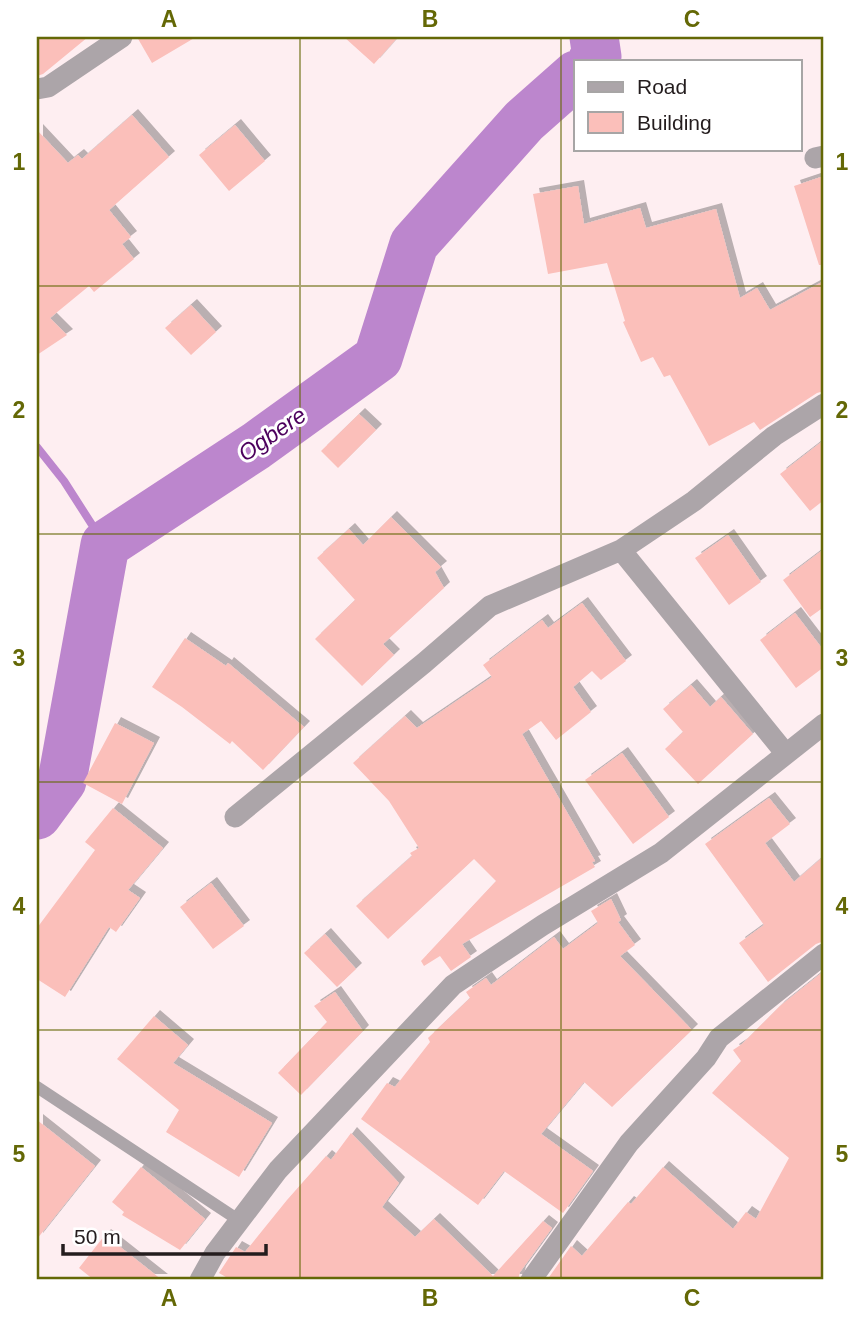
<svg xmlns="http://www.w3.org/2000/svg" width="861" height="1317" viewBox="0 0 861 1317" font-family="Helvetica,sans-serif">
  <defs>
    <filter id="shadow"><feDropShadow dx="6" dy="-6" stdDeviation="0" flood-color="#0004"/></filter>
  </defs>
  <rect width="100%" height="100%" fill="#feeef1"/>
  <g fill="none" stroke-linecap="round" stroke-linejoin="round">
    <path stroke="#bc86cd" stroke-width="8" d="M37 447 64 481 105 545"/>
    <path stroke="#bc86cd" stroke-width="49" d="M592 61 597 57 594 37
      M37 815 62 781 105 545 256 446 378 358 414 244 524 121 576 75"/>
  </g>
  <path fill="#fbbfba" filter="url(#shadow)" d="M37 37H88L43 74 37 76Z
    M137 37H196L152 63Z
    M344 37H398L374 64Z
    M132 115 169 157 109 210 131 237 122 244 134 259 94 292 89 286 50 318 67 335 37 355V130L68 163 78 155 82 159Z
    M235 125 265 161 229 191 199 155Z
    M824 176V265H819L794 186Z
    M578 186 584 224 640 208 646 228 716 209 740 298 757 288 770 310 824 281V391L817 393 760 430 754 422 709 446 670 375 664 377 653 357 641 362 623 322 625 321 607 263 548 274 533 194Z
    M191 305 216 332 191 355 165 328Z
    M359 414 376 430 338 468 321 451Z
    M824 440V500L810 511 780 474Z
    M391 517 441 567 435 572 444 588 383 644 394 655 362 686 315 639 355 600 317 558 349 529 363 545Z
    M728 535 761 582 729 605 695 558Z
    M824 549V607L810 617 783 580Z
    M582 603 626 661 601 680 592 671 573 687 591 712 556 740 541 721 522 734 595 861 592 862 595 867 462 944 471 957 451 971 440 956 424 966 421 961 496 881 474 859 388 939 356 906 412 856 410 853 419 848 389 801 353 763 405 716 417 728 492 677 483 665 542 620 548 628Z
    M795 613 824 651V667L796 688 760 640Z
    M185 638 226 666 228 663 304 727 263 770 232 741 230 744 182 707 152 687Z
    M691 685 710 707 721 697 753 734 698 784 665 749 683 732 663 709Z
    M115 723 154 743 122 804 83 783Z
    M622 753 669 817 633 844 585 780Z
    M769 798 790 824 765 843 794 882 824 856V941L816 944 768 982 739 943 764 925 705 844Z
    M113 808 163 848 128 890 140 898 116 932 109 927 65 997 37 979V928L95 850 85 842Z
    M211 883 244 926 213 949 180 907Z
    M611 899 621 920 618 922 635 945 620 956 692 1030 612 1107 584 1082 541 1134 593 1171 563 1213 504 1171 478 1205 361 1119 387 1083 395 1087 430 1042 428 1038 470 998 466 992 486 978 491 985 554 937 563 949 598 923 591 911Z
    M325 934 356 969 337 987 304 953Z
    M824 971V1280H547L571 1246 582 1256 628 1202 631 1204 663 1167 733 1229 746 1212 756 1219 789 1158 712 1093 741 1061 733 1050 742 1044 780 1006Z
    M335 992 363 1031 301 1095 278 1073 327 1022 314 1006Z
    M154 1016 188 1045 173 1063 272 1123 239 1177 166 1132 179 1110 117 1059Z
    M37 1120 95 1166 37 1239Z
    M351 1133 399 1183 382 1207 415 1237 434 1219 493 1276 543 1221 552 1228 520 1272 518 1280H231L219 1273 236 1247 245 1252 287 1200 326 1156 331 1160Z
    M141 1167 205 1219 180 1250 122 1215 124 1212 112 1202Z
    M105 1235 162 1280H94L79 1268Z"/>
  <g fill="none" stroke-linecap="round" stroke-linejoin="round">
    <path stroke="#aca5a9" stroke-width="12" d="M37 1087 240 1221"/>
    <path stroke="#aca5a9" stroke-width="21" d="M37 89 48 87 122 37
      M815 158 824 156
      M621 550 786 754
      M235 817 424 663 490 606 621 550 694 501 774 436 824 404
      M200 1280 215 1253 278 1170 453 985 543 925 661 853 824 724
      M531 1280 629 1143 706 1058 719 1038 824 954"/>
  </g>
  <path fill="none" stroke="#646806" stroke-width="2" stroke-opacity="0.55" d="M300 37V1280M561 37V1280M37 286H824M37 534H824M37 782H824M37 1030H824"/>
  <g text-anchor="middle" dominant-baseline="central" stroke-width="6" stroke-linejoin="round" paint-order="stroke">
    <g font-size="23" font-style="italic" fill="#4c015d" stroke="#fff">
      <text transform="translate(272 434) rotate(-35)">Ogbere</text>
    </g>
  </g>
  <rect width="861" height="1317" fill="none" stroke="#ffffff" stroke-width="77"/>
  <rect x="574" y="60" width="228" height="91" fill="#ffffff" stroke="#a7a5a5" stroke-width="2"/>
  <rect x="588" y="82" width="35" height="10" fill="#aca5a9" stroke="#a7a5a5" stroke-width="2"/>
  <text x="637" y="94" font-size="21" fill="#241d1e">Road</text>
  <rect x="588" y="112" width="35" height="21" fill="#fbbfba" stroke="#a7a5a5" stroke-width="2"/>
  <text x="637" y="130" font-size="21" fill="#241d1e">Building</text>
  <path d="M63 1244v10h203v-10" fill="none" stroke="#241d1e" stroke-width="3.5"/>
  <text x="74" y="1244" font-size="21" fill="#241d1e" stroke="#ffffff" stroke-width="5" paint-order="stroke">50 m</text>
  <rect x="38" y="38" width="784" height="1240" fill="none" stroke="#646806" stroke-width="2.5"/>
  <g font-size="23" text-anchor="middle" font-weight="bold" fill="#646806">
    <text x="169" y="27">A</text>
    <text x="430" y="27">B</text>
    <text x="692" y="27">C</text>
    <text x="19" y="170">1</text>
    <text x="842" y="170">1</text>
    <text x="19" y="418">2</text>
    <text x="842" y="418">2</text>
    <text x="19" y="666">3</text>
    <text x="842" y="666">3</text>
    <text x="19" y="914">4</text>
    <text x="842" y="914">4</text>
    <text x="19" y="1162">5</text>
    <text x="842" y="1162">5</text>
    <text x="169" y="1306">A</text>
    <text x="430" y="1306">B</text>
    <text x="692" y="1306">C</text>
  </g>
</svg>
